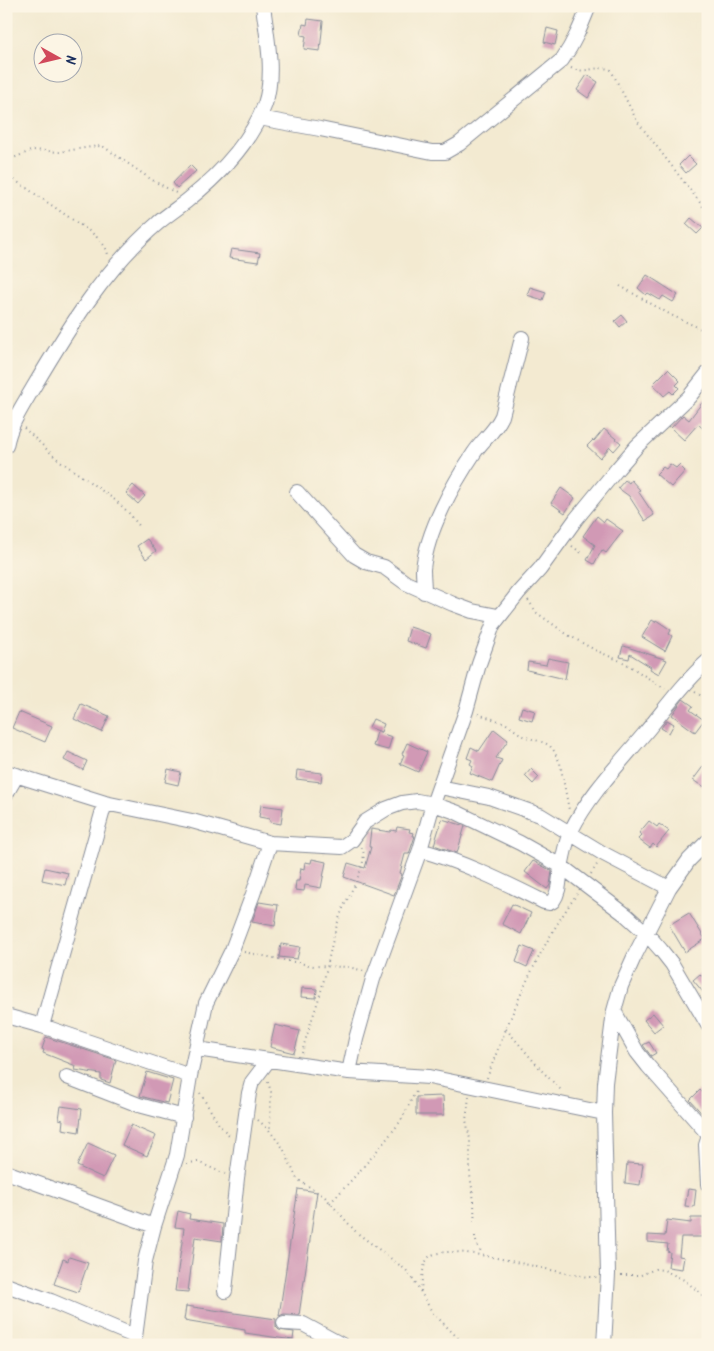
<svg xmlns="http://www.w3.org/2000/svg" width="714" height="1351" viewBox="0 0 714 1351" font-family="Kalam,sans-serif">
  <rect width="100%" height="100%" fill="#fcf5e5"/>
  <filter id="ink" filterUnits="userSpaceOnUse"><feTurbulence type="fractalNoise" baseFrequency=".02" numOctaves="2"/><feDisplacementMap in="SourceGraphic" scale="10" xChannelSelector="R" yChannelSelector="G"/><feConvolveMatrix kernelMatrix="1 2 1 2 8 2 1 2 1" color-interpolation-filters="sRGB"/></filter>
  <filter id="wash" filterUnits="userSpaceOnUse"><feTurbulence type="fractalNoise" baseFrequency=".0096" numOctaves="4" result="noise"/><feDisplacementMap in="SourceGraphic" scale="20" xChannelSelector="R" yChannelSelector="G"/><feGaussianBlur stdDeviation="1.12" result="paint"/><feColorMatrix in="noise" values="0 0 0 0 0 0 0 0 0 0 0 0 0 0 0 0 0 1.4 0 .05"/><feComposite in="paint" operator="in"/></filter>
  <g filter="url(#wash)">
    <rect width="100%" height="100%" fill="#f3ead1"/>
    <g id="blocks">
      <path fill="#d199b5" d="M308 19 323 21 320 51 304 49 306 36 301 35 303 24 307 25Z
        M547 28 558 31 555 45 544 42Z
        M587 75 598 82 588 98 577 90Z
        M688 156 696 164 686 173 679 165Z
        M190 165 196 171 177 188 173 183Z
        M691 218 703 228 697 234 686 224Z
        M231 249 260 253 258 262 229 258Z
        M647 275 678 295 673 302 663 296 660 300 648 293 646 295 638 288Z
        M530 287 546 292 543 300 527 295Z
        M622 315 627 321 620 327 615 321Z
        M668 369 680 381 676 385 679 388 673 394 670 391 664 396 653 384Z
        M708 395V433L698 424 684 440 671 428 683 415 689 420Z
        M604 429 621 443 614 451 610 447 600 458 587 446 593 440 594 441Z
        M670 464 676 468 679 465 685 471 671 487 656 474 663 467 666 469Z
        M625 480 629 483 631 480 640 490 638 491 654 515 645 521 629 496 618 488Z
        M133 485 145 496 138 504 126 493Z
        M561 488 575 498 565 513 551 503Z
        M597 516 604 522 606 519 623 531 606 553 602 550 594 564 587 560 595 545 583 536Z
        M147 539 156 551 146 559 137 546Z
        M652 620 655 622 656 620 671 630 669 634 672 636 665 651 642 637Z
        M410 627 431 634 426 648 406 641Z
        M623 646H624L667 660 659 674 650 669 651 667 630 654 629 659 620 657Z
        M548 658 568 662 565 679 527 670 528 662 546 665Z
        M683 699 693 706 690 710 704 720 695 732 672 715Z
        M81 704 109 716 102 732 74 719Z
        M522 707 535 711 532 721 519 717Z
        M19 712 52 726 45 742 12 728Z
        M373 719 384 724 381 732 369 727Z
        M667 720 674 724 669 733 661 728Z
        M494 729 508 740 496 758 502 760 492 782 470 773 473 766 470 764 472 760 467 758 471 747 479 751Z
        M377 732 392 737 388 750 373 746Z
        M407 743 427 752 418 772 400 764 404 755 402 754Z
        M68 752 87 761 83 770 64 760Z
        M708 760V781L703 787 693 780Z
        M168 769 181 772 178 785 165 782Z
        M531 769 539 777 533 784 525 776Z
        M297 770 322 773 321 782 296 779Z
        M261 805 283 808 281 824 270 822V819L259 817Z
        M442 819 465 826 457 853 434 845Z
        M649 821 657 827 659 824 669 831 656 847 653 844 650 848 638 839 642 835 639 833Z
        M397 827 410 829 409 832 414 833 413 836H415L409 854H405L400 873 402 874 394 895 344 877 348 863 365 868 371 847H369L371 829 390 832 391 830 396 831Z
        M312 859 326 862 321 888 305 885 304 891 295 890 296 881H299L301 868 304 869 305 862 311 863Z
        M533 861 552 871 550 885 547 889 525 872Z
        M45 868 68 873 65 885 42 880Z
        M259 902 278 905 275 926 252 922Z
        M512 904 531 913 521 934 502 924Z
        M689 913 705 939 685 952 669 925Z
        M281 944 300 947 297 959 279 957Z
        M522 946 534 951 527 967 516 962Z
        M700 974 708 983V998L693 980Z
        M302 988 317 989 316 998 301 997Z
        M653 1013 663 1025 654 1032 644 1020Z
        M275 1025 300 1031 294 1053 270 1047Z
        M46 1037 116 1060 110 1083 101 1080V1074L75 1070 76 1066 43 1053 44 1050 42 1049Z
        M649 1042 656 1053 651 1056 643 1045Z
        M147 1072 173 1080 167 1103 140 1096Z
        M700 1090 708 1098V1115L705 1117 690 1100Z
        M443 1096 444 1115H416V1097Z
        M61 1106 82 1109 79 1132 62 1129 63 1120 59 1119Z
        M131 1125 156 1136 147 1156 122 1145Z
        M88 1143 114 1155 103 1178 77 1166Z
        M627 1163 643 1164 640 1185 625 1183Z
        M298 1189 317 1192 299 1315 284 1314 279 1316Z
        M688 1189 696 1190 694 1207 685 1206Z
        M178 1211 190 1214 189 1219 223 1224 222 1241 195 1237 188 1292 175 1291 184 1228 175 1227Z
        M691 1218H704V1237H681L679 1256 684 1257 682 1269 668 1267 670 1252 667 1251 668 1244 648 1242V1235L665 1236 667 1220 691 1223Z
        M69 1257 88 1263 78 1292 54 1284 63 1259 68 1261Z
        M186 1306 276 1319V1327L279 1330 294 1332 293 1340 245 1333V1330L184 1320Z"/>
    </g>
  </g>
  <g filter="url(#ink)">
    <use href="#blocks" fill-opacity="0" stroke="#878c98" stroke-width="1"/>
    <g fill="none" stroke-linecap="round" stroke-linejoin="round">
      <g stroke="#878c98" stroke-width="16">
        <path id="minor" d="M259 118 320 129 432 152H445L459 144 562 60C574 43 581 26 589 6
          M6 446C10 424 22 407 33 388 68 329 105 268 158 223 167 215 178 208 188 200 219 175 251 142 265 104 275 74 267 37 263 6
          M297 492 354 555 366 562 384 567 406 583 453 604 472 611 498 616
          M424 592C424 584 423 576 423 569 427 531 453 484 474 453 483 439 494 433 502 416L522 338
          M6 772 105 803 192 821 270 843 342 847 352 840 365 822 386 809 402 803 417 801 433 804 456 812 520 843 561 866 626 915 646 933 661 950 672 964 708 1025
          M440 787 489 797 540 815 604 854 669 888
          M6 794 17 775
          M420 850C463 862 504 882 544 902L549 903 553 901C560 891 559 880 561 868 563 857 566 841 571 831 588 796 620 763 645 733 665 709 684 682 708 661
          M614 1011 637 1052 648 1066 708 1134
          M6 1016 42 1026 190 1076
          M42 1026 105 803
          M197 1049 349 1072 429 1077 604 1113
          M349 1072 356 1039 373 979 420 850 433 804 466 711 479 664 493 625 519 592 540 569 576 519 618 468 637 446 689 397 708 373
          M67 1077 139 1105 184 1117
          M708 1139 706 1145 708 1184
          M6 1172 154 1226
          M6 1285 51 1301 134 1336
          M225 1291 237 1178 249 1093 252 1082 268 1061
          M284 1323 303 1324 342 1345
          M134 1345 145 1261 154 1226 177 1155 190 1076 206 1003 232 950 253 894 270 843
          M604 1345 608 1274 604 1113 605 1083 614 1011 621 986 634 957 669 888 689 860 708 841"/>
      </g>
      <path stroke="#878c98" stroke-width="2" stroke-dasharray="1 4" stroke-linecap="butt" d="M571 68C585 75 597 64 611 70L637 121 708 213
        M6 161 33 150 59 152 98 146 104 147 152 180 178 194
        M6 174 92 233C100 240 106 245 108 255
        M620 286 671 315 708 332
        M24 428 56 458 115 500 128 512 141 528
        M572 546 584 555
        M528 600 537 613 568 635 595 650 625 663 665 689
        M695 692 708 700
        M478 714 505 723 523 736 545 743 550 746 554 751 560 763 569 810
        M591 874 598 863
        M244 952 314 966 349 967 364 971
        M506 1029 543 1072 563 1092
        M302 1053C307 1032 315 1012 321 991 329 963 332 933 344 906 350 893 371 858 361 847
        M487 1078C511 1014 537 950 577 894
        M268 1082 271 1092 270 1129
        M200 1093 220 1126 230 1136
        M469 1097 466 1120 470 1139V1175L474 1201 475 1237 477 1245 484 1256
        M258 1120 269 1130 283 1148 297 1179 325 1197 356 1232 406 1270 414 1280 432 1312 465 1345
        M187 1163 198 1162 225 1174
        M330 1203C354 1178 378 1151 399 1123 407 1112 410 1099 418 1089
        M621 1275H641L655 1269 664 1270 684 1280 708 1299
        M421 1291C422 1281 422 1264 429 1257 451 1238 565 1279 597 1277"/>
      <use href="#minor" stroke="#fff" stroke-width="14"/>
    </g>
  </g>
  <rect width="714" height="1351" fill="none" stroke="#fcf5e5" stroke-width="25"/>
  <g transform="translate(58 58) rotate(98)"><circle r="24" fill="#fcf5e5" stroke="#a2a6af"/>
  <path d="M0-4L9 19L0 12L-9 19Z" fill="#d1495b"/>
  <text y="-8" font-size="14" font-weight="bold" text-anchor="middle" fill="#1b2f5e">N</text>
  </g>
</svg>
